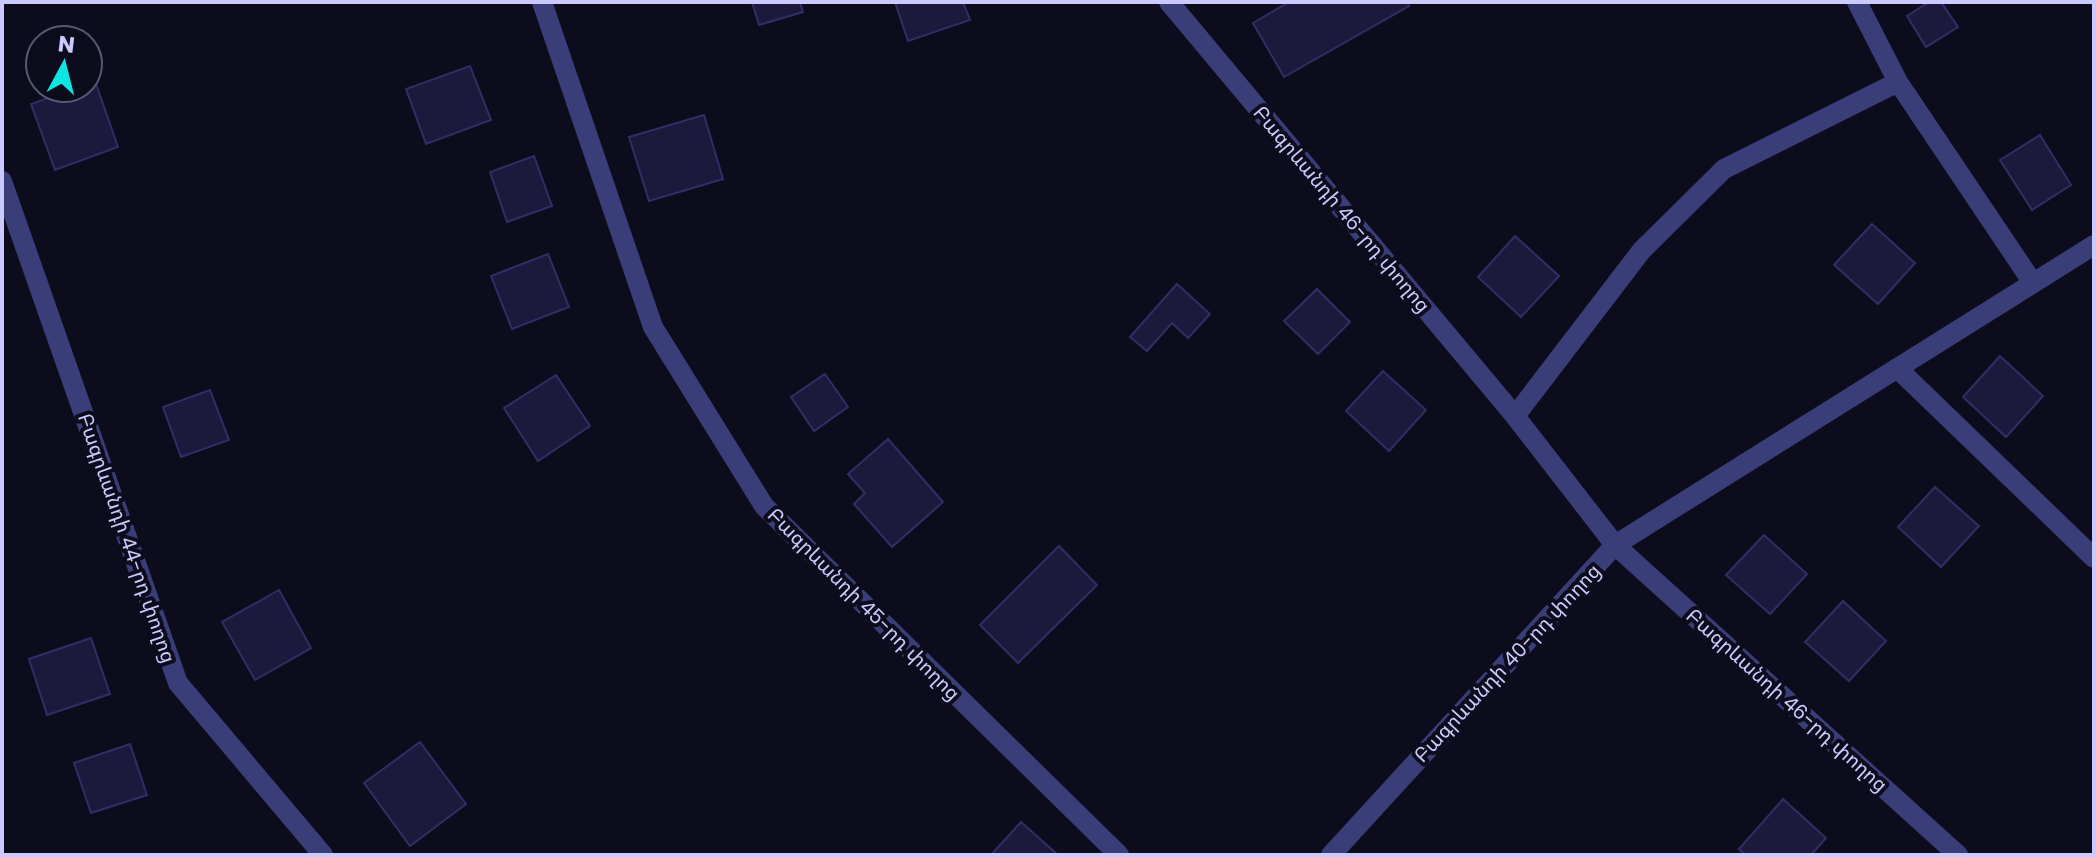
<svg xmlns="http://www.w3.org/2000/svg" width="2096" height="857" viewBox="0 0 2096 857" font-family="Poppins,'Noto Sans Armenian',sans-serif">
  <rect width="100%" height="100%" fill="#0d0c1c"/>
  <path fill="#1d193c" stroke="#322d66" stroke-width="2" d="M752 2H800L803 12 759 25Z
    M895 2H963L970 20 908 41Z
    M1289 2H1407L1409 6 1284 77 1253 23Z
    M1929 2H1941L1958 27 1926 47 1907 16Z
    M470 66 491 120 426 144 406 89Z
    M95 81 118 147 55 170 31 104 76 88H88V84Z
    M704 115 723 179 649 201 629 137Z
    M2040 135 2071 185 2032 210 2000 160Z
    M534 156 552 206 507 222 490 172Z
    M1872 224 1915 263 1878 304 1834 265Z
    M1515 236 1559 276 1521 317 1478 277Z
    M548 254 569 307 512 329 491 276Z
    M1177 284 1210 314 1188 338 1172 323 1147 351 1130 337Z
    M1317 289 1350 322 1318 354 1284 321Z
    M2000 356 2043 396 2006 437 1963 397Z
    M1383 371 1426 410 1389 451 1346 411Z
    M825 374 848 407 814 431 791 397Z
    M556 375 590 426 538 461 504 408Z
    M210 390 229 440 181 457 163 407Z
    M888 439 943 502 892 547 854 504 865 493 848 474Z
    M1935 487 1979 526 1941 567 1898 527Z
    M1764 535 1807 574 1770 614 1726 575Z
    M1059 546 1097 585 1018 663 980 625Z
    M279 590 311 648 255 680 222 622Z
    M1843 601 1886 641 1849 681 1805 642Z
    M91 638 110 694 47 715 29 659Z
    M420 742 466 804 410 846 364 783Z
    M130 744 147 795 91 813 74 763Z
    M1783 799 1826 838 1811 855H1745L1739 849Z
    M1021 822 1058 855H991Z"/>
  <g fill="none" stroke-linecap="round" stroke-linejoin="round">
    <path stroke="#3a3e78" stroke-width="20" d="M542 2 653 327 764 506 1119 855
      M1169 2 1515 416
      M1898 82 2033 283
      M2 181 178 683 323 855
      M1897 368 2094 558
      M1331 855 1615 545 1515 416 1642 250 1724 169 1898 82 1857 2
      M1958 855 1615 545 2094 245"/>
  </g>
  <g text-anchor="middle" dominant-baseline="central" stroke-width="8" stroke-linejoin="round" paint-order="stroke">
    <g font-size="20" fill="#cacafc" stroke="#0d0c1c">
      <text transform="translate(1342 209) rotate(50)">Բագրևանդի 46-րդ փողոց</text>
      <text transform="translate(127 538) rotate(71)">Բագրևանդի 44-րդ փողոց</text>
      <text transform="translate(864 604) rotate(45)">Բագրևանդի 45-րդ փողոց</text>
      <text transform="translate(1507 663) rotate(-47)">Բագրևանդի 40-րդ փողոց</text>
      <text transform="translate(1787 700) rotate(42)">Բագրևանդի 46-րդ փողոց</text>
    </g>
  </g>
  <rect width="2096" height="857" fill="none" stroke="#cacafc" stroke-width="8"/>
  <g transform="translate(64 64) rotate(7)"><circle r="38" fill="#0d0c1c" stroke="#595876" stroke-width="2"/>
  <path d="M0-6L14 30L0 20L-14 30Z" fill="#0de5e4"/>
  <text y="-12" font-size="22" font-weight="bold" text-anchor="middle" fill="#cacafc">N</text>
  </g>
</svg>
